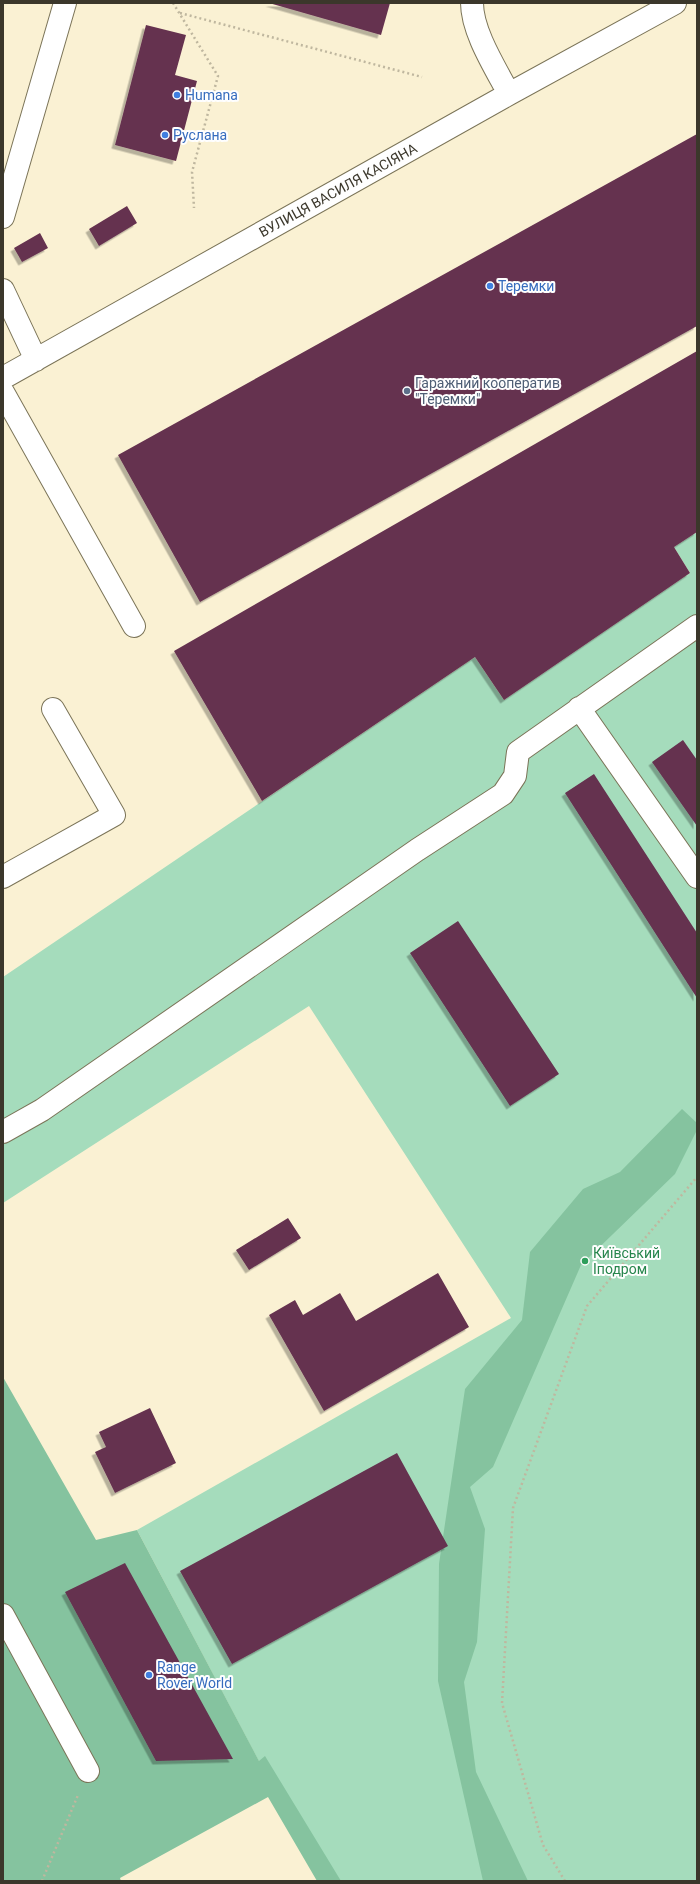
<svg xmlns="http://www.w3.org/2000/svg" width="700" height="1884" viewBox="0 0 700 1884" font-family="Roboto,sans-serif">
  <defs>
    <filter id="shadow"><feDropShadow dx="-3.5" dy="3.5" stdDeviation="0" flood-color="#0004"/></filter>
  </defs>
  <rect width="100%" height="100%" fill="#faf1d3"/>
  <path fill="#a5dcbc" d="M697 532V1881H322L137 1530 511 1318 309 1006 3 1203V977L475 657 504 700 690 573 674 547Z"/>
  <path fill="#85c39f" d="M682 1109 697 1123V1130L675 1174 581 1265 493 1467 470 1487 485 1529 477 1642 464 1682 476 1772 528 1881H483L438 1681 439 1564 465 1389 522 1320 530 1252 583 1189 620 1172Z
    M3 1377 96 1540 137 1530 259 1761 265 1756 341 1881H317L268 1797 120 1878 121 1881H3Z"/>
  <path fill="#65324f" filter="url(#shadow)" d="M269 3H390L381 35Z
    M146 25 186 35 175 75 197 81 176 161 115 145Z
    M697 134V326L200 602 118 455Z
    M127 206 137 223 99 246 89 229Z
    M40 233 48 248 22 262 14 248Z
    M697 351V532L674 547 690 573 504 700 475 657 262 801 174 651Z
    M683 740 697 760V826L652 762Z
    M594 774 697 933V998L565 793Z
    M458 921 559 1074 510 1106 410 953Z
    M288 1218 301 1238 249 1270 236 1250Z
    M438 1273 469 1327 324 1411 269 1315 295 1300 303 1315 340 1293 356 1321Z
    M150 1408 176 1463 115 1493 95 1452 106 1447 99 1432Z
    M397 1453 448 1546 232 1664 180 1571Z
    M125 1563 233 1759 156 1761 65 1592Z"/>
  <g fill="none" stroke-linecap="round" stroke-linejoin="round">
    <g stroke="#7b7458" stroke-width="24">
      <path id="minor" d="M472 3C472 32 496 69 509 94
        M3 217 65 3
        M3 290 36 360
        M3 378 509 94 675 3
        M3 392 134 626
        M579 708 697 877
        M3 877 114 815 53 709
        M3 1132 42 1110 417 850 503 794 515 776 518 752 697 626
        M3 1615 88 1771"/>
    </g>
    <path stroke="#bfb79f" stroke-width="2.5" stroke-dasharray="2 3" stroke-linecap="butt" d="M173 3 218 76 192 172 194 208
      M180 13 422 77
      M42 1881 78 1795
      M565 1881 543 1845 502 1703 513 1508 587 1306 697 1177"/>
    <use href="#minor" stroke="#fff" stroke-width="22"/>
  </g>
  <g fill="#3f7fe0" stroke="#fefefe" stroke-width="1.5">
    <circle cx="177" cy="95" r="4"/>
    <circle cx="165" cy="135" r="4"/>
    <circle cx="490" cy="286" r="4"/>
    <circle cx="149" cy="1675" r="4"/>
  </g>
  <circle fill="#5c6f8a" stroke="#fefefe" stroke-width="1.5" cx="407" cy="391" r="4"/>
  <circle fill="#2e9e5b" stroke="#fefefe" stroke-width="1.5" cx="585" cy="1261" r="4"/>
  <g text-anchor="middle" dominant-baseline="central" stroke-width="4" stroke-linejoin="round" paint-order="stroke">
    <g font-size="14" fill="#366cbe" stroke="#fefefe" text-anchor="start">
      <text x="185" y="95">Humana</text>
      <text x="173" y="135">Руслана</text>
      <text x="498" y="286">Теремки</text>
      <text x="157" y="1667">Range<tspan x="157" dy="16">Rover World</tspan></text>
    </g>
    <g font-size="14" fill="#3b372b" stroke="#fefefe">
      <text transform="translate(338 190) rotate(-29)">ВУЛИЦЯ ВАСИЛЯ КАСІЯНА</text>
    </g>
    <g font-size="14" fill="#4e5e75" stroke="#fefefe" text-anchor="start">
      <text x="415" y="383">Гаражний кооператив<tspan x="415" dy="16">"Теремки"</tspan></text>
    </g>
    <g font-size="14" fill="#27864d" stroke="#fefefe" text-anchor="start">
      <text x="593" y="1253">Київський<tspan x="593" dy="16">Іподром</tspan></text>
    </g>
  </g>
  <rect width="700" height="1884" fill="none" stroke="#3b372b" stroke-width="8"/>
</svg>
